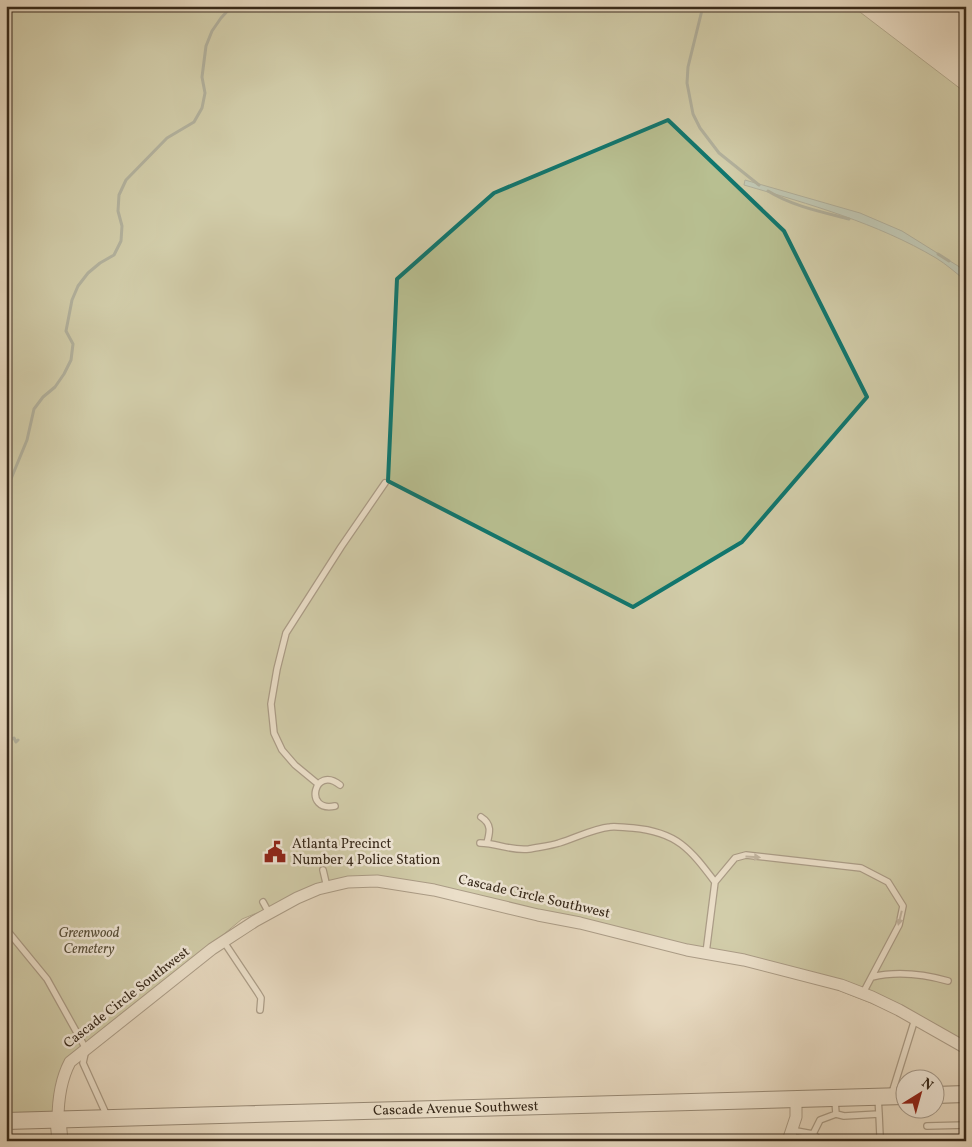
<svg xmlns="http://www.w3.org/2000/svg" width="972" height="1147" viewBox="0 0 972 1147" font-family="Vollkorn,serif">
  <rect width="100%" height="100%" fill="#e7d9c0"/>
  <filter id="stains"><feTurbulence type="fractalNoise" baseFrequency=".004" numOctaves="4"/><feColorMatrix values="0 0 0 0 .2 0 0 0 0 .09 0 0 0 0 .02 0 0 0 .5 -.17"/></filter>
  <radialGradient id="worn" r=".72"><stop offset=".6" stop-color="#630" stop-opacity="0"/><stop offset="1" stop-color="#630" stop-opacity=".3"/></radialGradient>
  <path fill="#b8bf91" stroke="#787456" d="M6 6H852L966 93V1050L937 1029 800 975 394 884 316 889 242 919 70 1062 58 1120 6 1121Z"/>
  <path fill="#97baaf" stroke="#718073" d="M745 180 860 213 902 231 966 271V281C956 273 946 264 936 258 877 223 809 204 744 185Z"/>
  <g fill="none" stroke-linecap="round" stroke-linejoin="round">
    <path stroke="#718073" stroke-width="3" d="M703 6 688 67 687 83 693 114 700 128 719 153 759 185
      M768 191C792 206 822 212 849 219
      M938 254 949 261
      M6 491 27 440 34 409 43 397 55 387 64 374 71 360 73 344 66 331 72 300 78 286 88 273 100 263 114 255 121 241 122 226 118 211 119 195 126 180 167 138 194 122 202 108 205 93 202 77 206 46 212 31 221 18 232 6
      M6 732 12 739 14 738 16 742 18 740"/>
    <g stroke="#635544" stroke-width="8">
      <path id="service" d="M318 784 295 765 282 750 274 733 271 704 277 669 286 633 341 547 385 483
        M335 806C303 813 314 764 340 785
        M481 817C492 824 490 832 487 843
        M480 843C497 843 510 851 529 849 539 847 550 846 559 843 576 838 592 829 610 827 617 826 625 828 633 828 677 832 690 849 715 882L706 953
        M323 870 327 887
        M715 882 735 858 746 855 861 868 888 882 903 906 899 925 863 993
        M263 902 269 913
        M6 929 47 979 86 1049 83 1063 107 1116
        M224 942 258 993 261 998 260 1010
        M872 977C897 971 923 974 948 981
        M891 1096 915 1019
        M836 1114 844 1116 879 1114 878 1097
        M879 1114 880 1136
        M927 1126 966 1125
        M791 1130 813 1134 820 1120 836 1114 835 1100
        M813 1134 821 1141"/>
    </g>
    <g stroke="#635544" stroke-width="13">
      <path id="minor" d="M58 1120C58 1101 61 1079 70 1062L212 949 255 921 297 898 318 889 348 882 377 881 434 890 538 915 580 923 687 950 744 960 841 985 872 997 899 1010 966 1048
        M788 1141 796 1117V1099"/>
    </g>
    <g stroke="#635544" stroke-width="17">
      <path id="tertiary" d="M58 1120 60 1141"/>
    </g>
    <g stroke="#37291a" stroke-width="18">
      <g id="secondary">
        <path d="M934 1095 966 1094"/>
        <path id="s1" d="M6 1121 904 1096"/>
      </g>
    </g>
    <use href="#service" stroke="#efe6d6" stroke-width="5.5"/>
    <use href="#minor" stroke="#efe6d6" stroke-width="11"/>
    <use href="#tertiary" stroke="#efe6d6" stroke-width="15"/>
    <use href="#secondary" stroke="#efe6d6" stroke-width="16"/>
  </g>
  <defs><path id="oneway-solid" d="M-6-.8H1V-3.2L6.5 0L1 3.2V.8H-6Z" transform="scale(1.25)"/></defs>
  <g fill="#938878">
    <use href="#oneway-solid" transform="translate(753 857) rotate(3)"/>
    <use href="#oneway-solid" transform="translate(900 918) rotate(104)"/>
  </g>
  <path d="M0 0H972V1147H0ZM668 120 784 231 867 397 742 542 633 607 388 481 397 279 494 193Z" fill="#e7d9c0" fill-opacity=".55" fill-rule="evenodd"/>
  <path fill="none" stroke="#0f766e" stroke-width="4" stroke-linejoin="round" d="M668 120 784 231 867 397 742 542 633 607 388 481 397 279 494 193Z"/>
  <defs>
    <g id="civic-bare" transform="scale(1.725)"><path d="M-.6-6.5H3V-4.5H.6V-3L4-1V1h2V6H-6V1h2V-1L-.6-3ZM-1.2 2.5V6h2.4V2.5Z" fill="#8f2418" stroke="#efe6d6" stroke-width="2.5" paint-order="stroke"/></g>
  </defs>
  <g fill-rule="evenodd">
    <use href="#civic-bare" x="275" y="852"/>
  </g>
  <g text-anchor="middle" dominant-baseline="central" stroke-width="5" stroke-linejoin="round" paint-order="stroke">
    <g font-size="14" fill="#37291a" stroke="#efe6d6" text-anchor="start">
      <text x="292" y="844">Atlanta Precinct<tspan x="292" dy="16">Number 4 Police Station</tspan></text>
    </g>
    <g font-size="14" fill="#37291a" stroke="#efe6d6">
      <text transform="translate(534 897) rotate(13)">Cascade Circle Southwest</text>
      <text transform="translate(127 998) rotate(-38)">Cascade Circle Southwest</text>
      <text stroke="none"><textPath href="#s1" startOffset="450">Cascade Avenue Southwest</textPath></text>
    </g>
    <g font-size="14" font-style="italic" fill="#574e38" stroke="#efe6d6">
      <text x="89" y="933">Greenwood<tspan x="89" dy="16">Cemetery</tspan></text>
    </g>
  </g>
  <rect width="972" height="1147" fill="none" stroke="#e7d9c0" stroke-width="25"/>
  <rect x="8" y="8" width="957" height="1132" fill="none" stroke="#37291a" stroke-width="2.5"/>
  <rect x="12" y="12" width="947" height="1122" fill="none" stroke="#37291a"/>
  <g transform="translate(920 1094) rotate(37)"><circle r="24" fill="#efe6d6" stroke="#a59a8b"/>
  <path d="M0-4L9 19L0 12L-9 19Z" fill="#8f2418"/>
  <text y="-8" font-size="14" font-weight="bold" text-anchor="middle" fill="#37291a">N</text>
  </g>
  <rect width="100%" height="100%" filter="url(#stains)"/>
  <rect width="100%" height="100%" fill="url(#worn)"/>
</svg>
